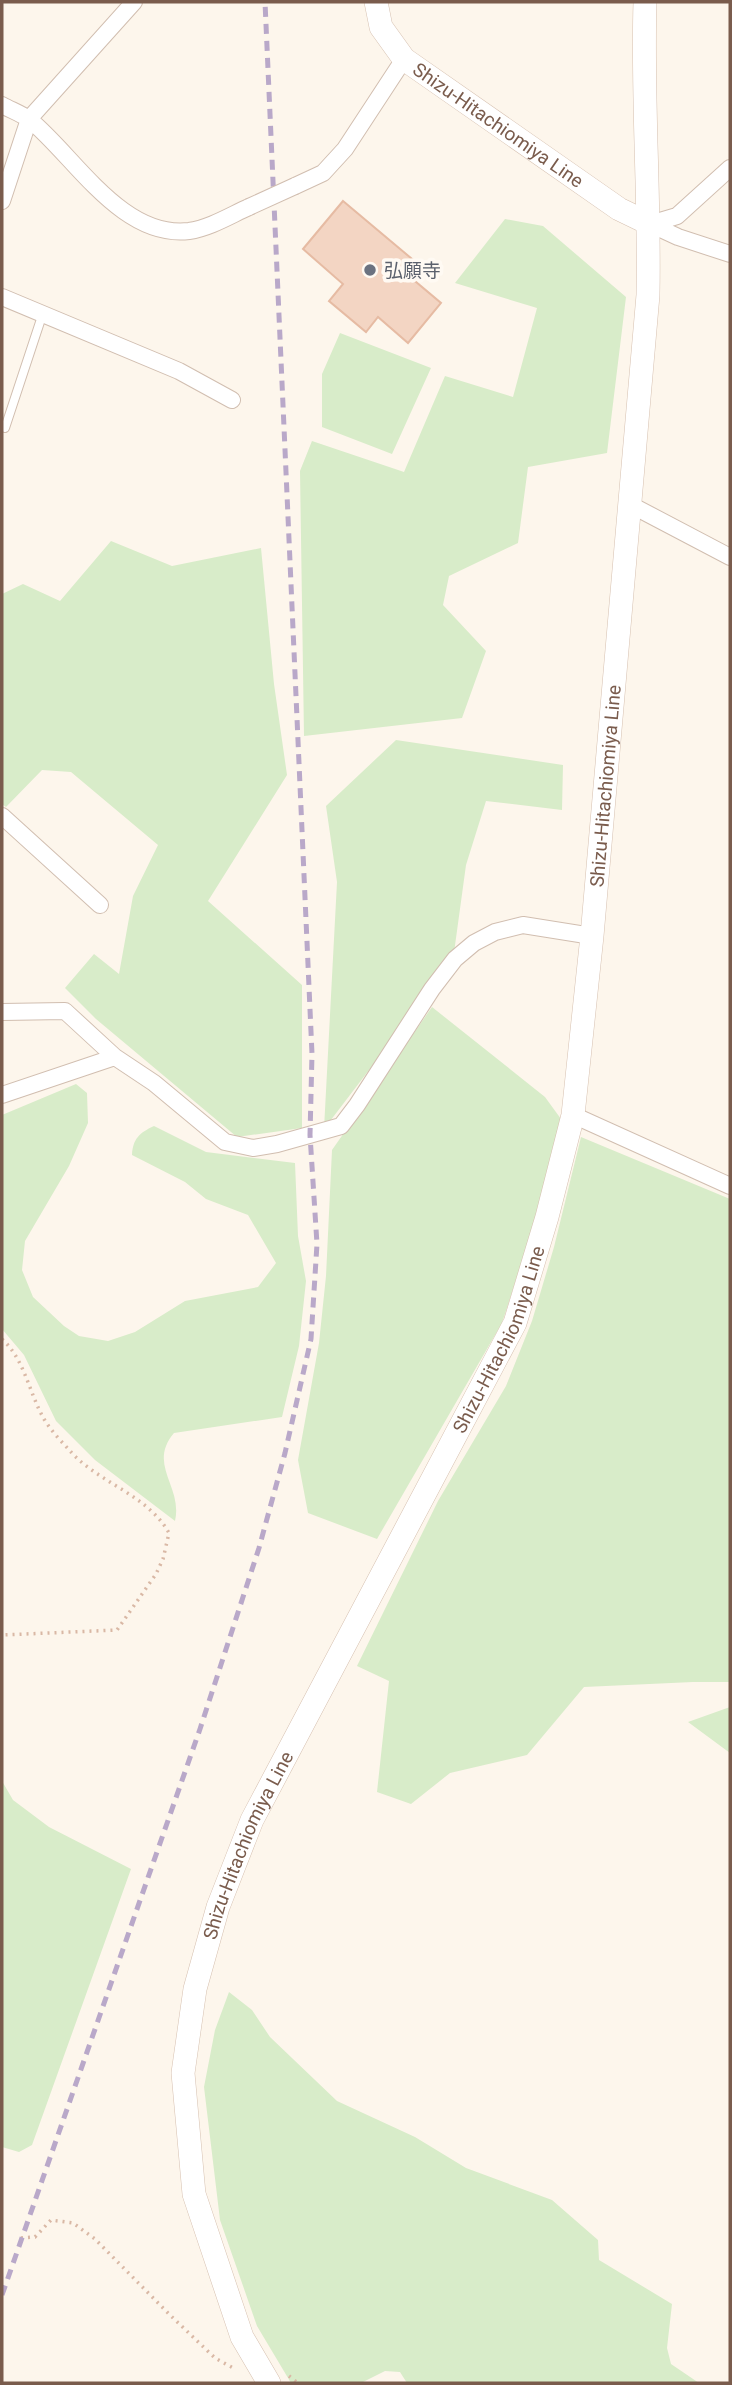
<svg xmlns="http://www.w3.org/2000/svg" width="732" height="2385" viewBox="0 0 732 2385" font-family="Roboto,'Noto Sans JP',sans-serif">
  <rect width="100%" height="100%" fill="#fdf6ec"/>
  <path fill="#d8ecc9" d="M505 219 543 226 626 297 607 453 528 467 518 543 449 576 443 605 486 651 462 718 304 736 300 471 312 441 404 472 445 376 513 397 537 308 455 283Z
    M340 333 431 368 392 454 322 427V374Z
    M111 541 172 566 261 548 274 684 287 775 208 901 302 985V1128L237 1137 96 1019 65 988 94 954 119 974 133 896 158 845 71 772 42 770 6 807 2 804V594L23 584 60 601Z
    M396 740 563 765 562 810 486 801 466 865 453 960 324 1129 337 882 326 806Z
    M432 1007 545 1097 561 1119 530 1237 502 1323 377 1539 308 1513 298 1460 319 1343 326 1276 332 1150Z
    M76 1084 87 1093 88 1123 69 1166 25 1241 22 1270 33 1297 64 1326 79 1336 108 1341 135 1332 185 1301 258 1287 276 1263 248 1215 206 1199 185 1182 132 1155C133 1139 139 1133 154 1126L206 1152 295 1163 298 1236 306 1281 299 1346 282 1417 174 1433C147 1465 183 1486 175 1521L95 1460 56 1421 24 1355 2 1329V1115Z
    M581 1137 730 1199V1682H693L584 1687 527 1755 450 1773 411 1804 377 1792 389 1681 357 1666 438 1501 506 1386 532 1321 554 1247Z
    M730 1707V1753L688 1722Z
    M2 1781 13 1800 49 1827 131 1869 32 2145 19 2152 2 2147Z
    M229 1992 252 2010 270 2037 337 2101 415 2137 466 2168 552 2200 598 2240 599 2260 672 2304 667 2348 671 2364 699 2383H407L400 2372 385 2371 361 2383H291L257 2326 220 2220 204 2087 215 2030Z"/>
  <path fill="#f3d5c3" stroke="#e6bba3" stroke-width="2" d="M343 201 418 264 409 276 441 303 408 343 378 317 366 332 329 301 343 284 303 249Z"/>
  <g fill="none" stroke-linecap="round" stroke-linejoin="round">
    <g stroke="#d1beb0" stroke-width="10">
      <path id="service" d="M5 428 43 313"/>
    </g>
    <g stroke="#d1beb0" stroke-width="18">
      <path id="minor" d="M2 105C11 110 22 114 30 120 75 157 122 239 189 231 210 228 231 215 249 207
        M295 186 323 173 345 149 404 59
        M2 201 29 119 134 2
        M650 224 677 216 730 168
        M650 224 678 237 730 254
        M2 297 179 371 232 400
        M631 505 730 557
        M2 816 100 905
        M2 1012 65 1011 115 1057
        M2 1095 115 1057 154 1083 225 1142 253 1148 277 1144 341 1126 357 1105 432 989 455 959 474 943 495 932 523 925 592 936
        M573 1115 730 1186"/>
    </g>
    <g stroke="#d6c0b0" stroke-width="24">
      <g id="secondary">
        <path id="s1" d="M376 2 381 27 404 59 619 209 650 224"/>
        <path id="s2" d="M269 2383 242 2337 194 2194 183 2073 195 1989 218 1907 252 1820 515 1323 547 1217 573 1115 592 936 648 295C650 197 642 99 645 2"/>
      </g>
    </g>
    <path stroke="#d9b8a5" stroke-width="3.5" stroke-dasharray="2 5" stroke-linecap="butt" d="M2 1339C25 1360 29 1393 44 1419 51 1431 62 1442 71 1452 99 1483 148 1495 169 1533L163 1559 156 1574 117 1630 2 1635
      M21 2238 35 2237 51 2220 73 2223 95 2239 170 2315 215 2358 235 2369
      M289 2376 298 2383"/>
    <use href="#service" stroke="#fff" stroke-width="8"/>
    <use href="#minor" stroke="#fff" stroke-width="16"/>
    <use href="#secondary" stroke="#fff" stroke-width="23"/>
    <path stroke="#b9a8c9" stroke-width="5" stroke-dasharray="10 7" stroke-linecap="butt" d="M2 2295 200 1729 259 1548 285 1453 311 1339 317 1244 310 1135 312 1054 265 2"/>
    <g stroke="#d1beb0" stroke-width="18" stroke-linecap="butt">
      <path id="minor-bridge" d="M249 207 295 186"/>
    </g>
    <use href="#minor-bridge" stroke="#fff" stroke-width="16"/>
  </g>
  <circle fill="#6b7280" stroke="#fffaf3" stroke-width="2.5" cx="370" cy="270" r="7"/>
  <g text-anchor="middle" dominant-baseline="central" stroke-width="7" stroke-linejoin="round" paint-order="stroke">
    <g font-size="19" fill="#7a5c4d" stroke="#fffaf3">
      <text stroke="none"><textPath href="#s1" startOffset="180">Shizu-Hitachiomiya Line</textPath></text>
      <text stroke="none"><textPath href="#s2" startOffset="1698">Shizu-Hitachiomiya Line</textPath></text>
      <text stroke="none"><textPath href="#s2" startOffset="1130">Shizu-Hitachiomiya Line</textPath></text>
      <text stroke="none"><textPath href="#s2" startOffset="564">Shizu-Hitachiomiya Line</textPath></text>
    </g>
    <g font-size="19" fill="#5b616d" stroke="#fffaf3" text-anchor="start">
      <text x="384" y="270">弘願寺</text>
    </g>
  </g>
  <rect width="732" height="2385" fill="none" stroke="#7a5c4d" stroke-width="7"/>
</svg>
